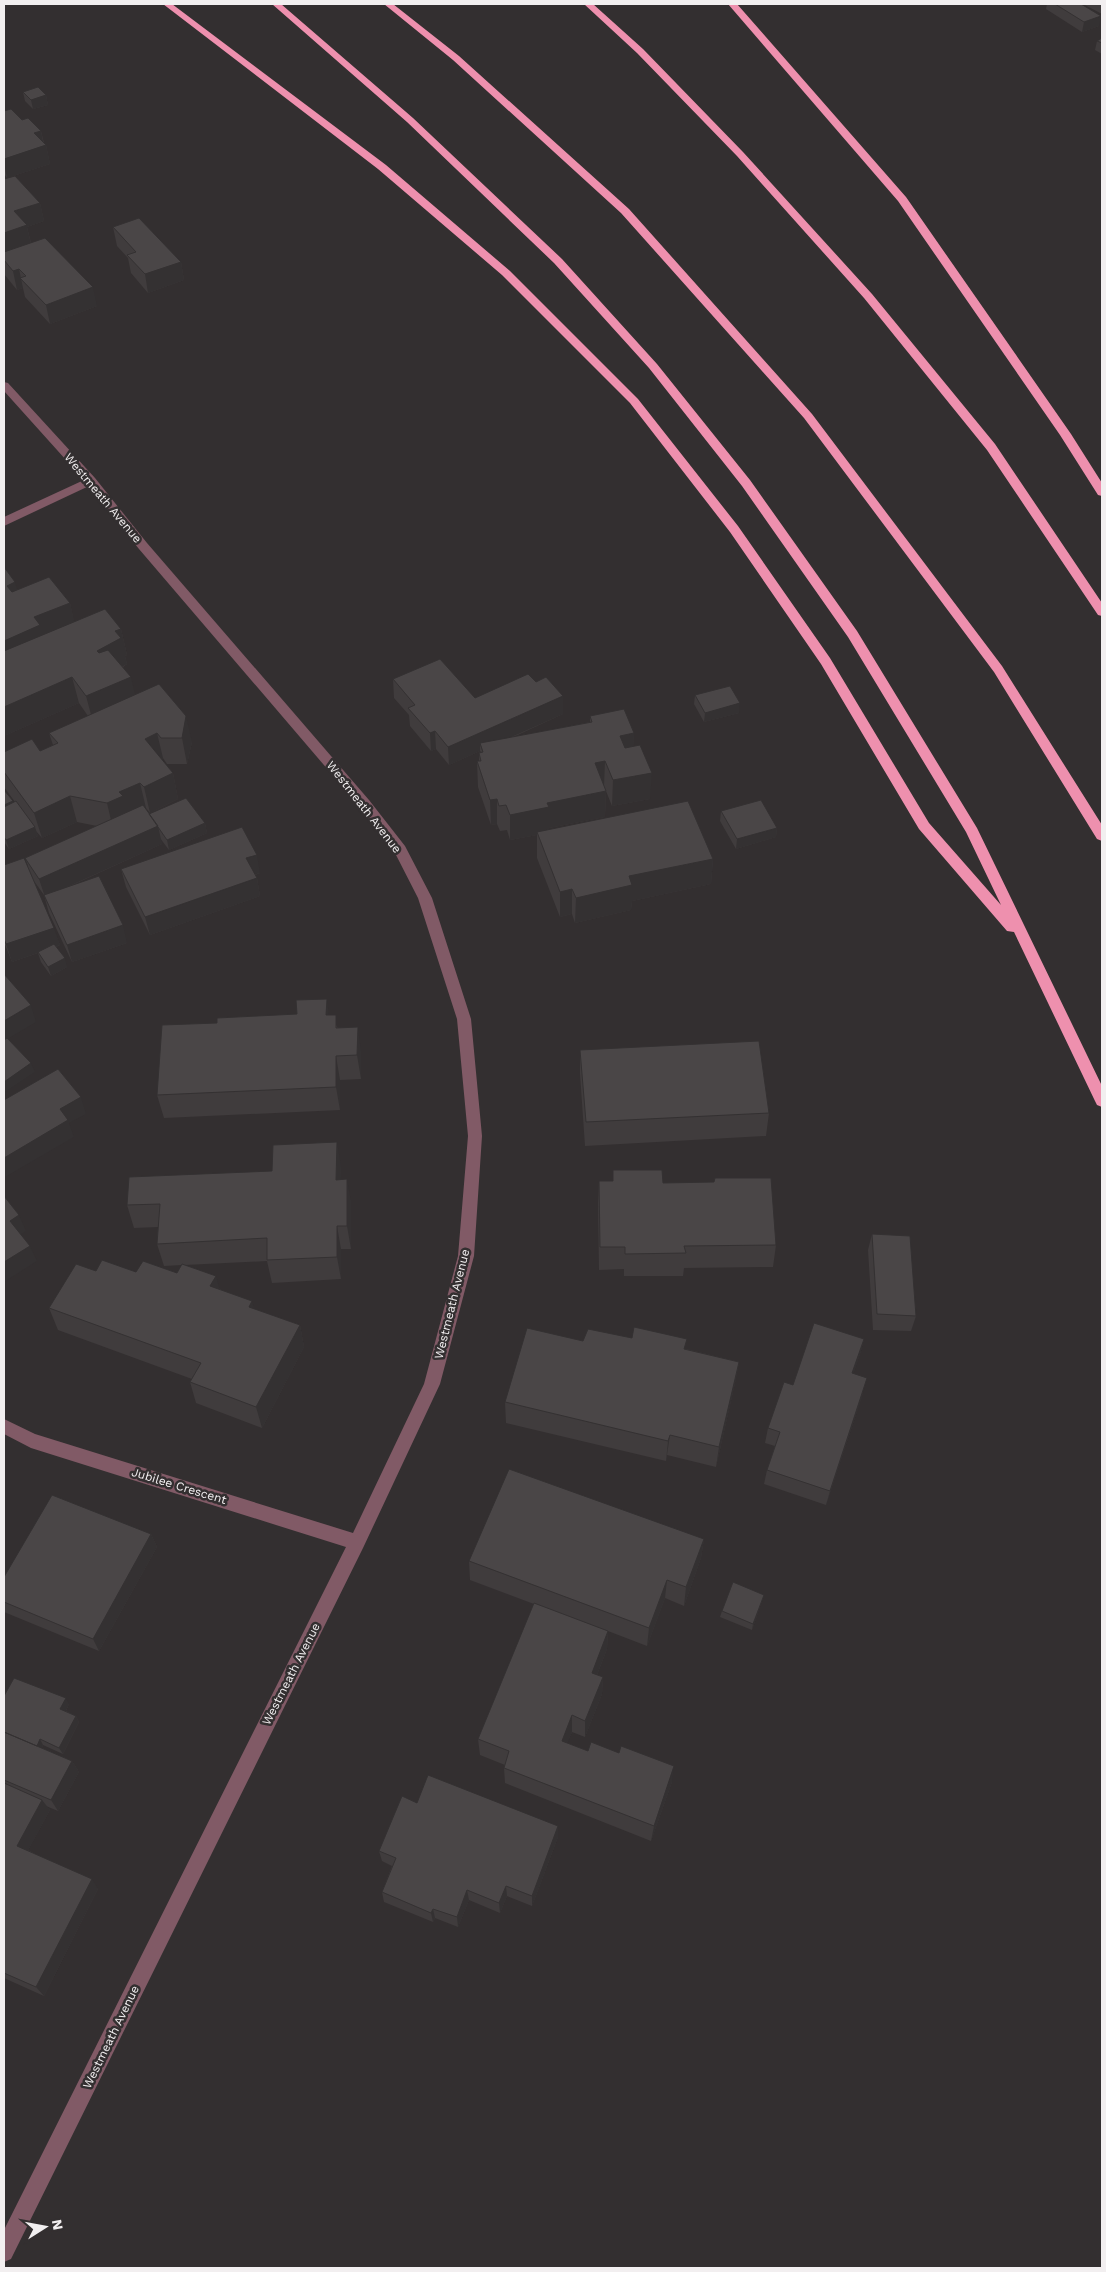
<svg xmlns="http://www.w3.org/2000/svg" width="1106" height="2272" viewBox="0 0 1106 2272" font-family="'Work Sans',sans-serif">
  <rect width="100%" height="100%" fill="#332f30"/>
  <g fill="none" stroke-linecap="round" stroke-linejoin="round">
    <path fill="#815a66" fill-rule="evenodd" d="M4 382 8 383 95 478 147 543 369 800 405 846 432 898 471 1019 482 1136 474 1256 440 1384 363 1548 11 2259 4 2262V2230L346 1547 31 1448 4 1434V1419L35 1434 353 1533 424 1384 458 1256 468 1136 457 1019 418 898 395 853 359 806 139 549 89 486 4 526V517L84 480 4 391Z"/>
    <path fill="#ee90ae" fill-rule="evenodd" d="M163 4H172L386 165 510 271 638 399 738 526 830 658 929 823 1001 905 966 832 848 637 742 486 649 368 554 263 407 122 272 4H281L413 118 562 259 657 364 750 480 857 631 977 828 1102 1086V1107L1097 1105 1095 1101 1014 932 1007 931 919 829 821 664 730 532 630 403 502 275 378 169Z
      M384 4H393L459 56 629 209 812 414 1002 666 1102 825V841L1097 839 994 672 804 418 621 213 453 60Z
      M584 4H593L643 49 743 152 872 294 995 444 1102 603V616L1098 615 987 450 864 298 737 156 637 53Z
      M728 4H737L906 197 1071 434 1102 483V496L1098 495 1060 435 898 201Z"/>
  </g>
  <path fill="#403c3d" d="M1047 4H1081L1099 26 1082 32 1046 9Z
    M1083 4H1102V14Z
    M1102 38V54L1095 50 1097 41Z
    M23 92 46 95 48 105 33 109 25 101Z
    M4 111 22 120 41 131 44 143 46 145 50 164 7 178 4 174Z
    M4 179 40 203 44 221 27 227 31 243 97 306 50 324 25 297 23 288 17 290 4 274Z
    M113 227 181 262 184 280 148 293 131 273 128 258 117 246Z
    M18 590 70 603 74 622 121 629 127 655 125 656 127 664 123 667 135 695 192 742 187 764H167L163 758 161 759 173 773 178 799 150 813 146 808 145 809 149 814 205 823 207 833 169 850 160 838 162 844 66 888 127 943 72 962 49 913 44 895 34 881 60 945 56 947 67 967 51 976 41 962 38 953 12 962 4 942V865L28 866 25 858 97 826 77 822 42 838 36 831 38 836 9 849 4 842V790L13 803 15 802 4 787V752L40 751 53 745 49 733 88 716 79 703 4 736Z
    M393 679 475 698 563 714 511 738 590 722V716L634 733 633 747 650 799 612 806 604 786 606 791 605 817 549 828V830L713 859 711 884 632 901 631 910 575 923 572 914 560 917 537 858V835L510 840 507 830 500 831 497 824 491 825 478 787 477 761H479V753L481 752 480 751 449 765 436 749 431 751 410 726 409 715 394 698Z
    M695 695 739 713 704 722 694 704Z
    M721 811 777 828 776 837 736 849 720 821Z
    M121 869 260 873 255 875 257 878 260 896 150 935 126 887Z
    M329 1015 338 1028 361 1052V1079L340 1080V1110L164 1118 157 1095 217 1023Z
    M580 1050 769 1113 766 1136 585 1146 580 1074Z
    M341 1166 340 1180 351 1202V1249H341V1279L272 1283 267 1261 185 1265 220 1289 254 1309 300 1325 304 1347 262 1428 196 1403 190 1382 192 1379 58 1330 49 1308 96 1271 177 1273 182 1265 164 1266 157 1244 158 1227 134 1228 127 1205 272 1171Z
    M613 1170 663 1183 776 1245 773 1267 684 1268 683 1276H624V1269L599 1270 598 1204 599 1181H613Z
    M872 1234 916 1316 911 1331 873 1330 868 1250Z
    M632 1338 686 1349 739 1362 735 1383 716 1467 667 1455 666 1461 506 1423 505 1402 583 1341Z
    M864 1339 860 1354 853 1374 863 1393 826 1505 764 1484 767 1470 775 1446 765 1443 768 1428 793 1385Z
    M151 1534 157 1547 99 1651 4 1612V1577Z
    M704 1539 701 1558 684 1606 665 1598 647 1646 608 1631 607 1649 597 1675 603 1677 602 1694 585 1737 572 1732 567 1743 672 1782 651 1841 505 1783 504 1768 505 1765 480 1755 478 1739 534 1604 470 1580 469 1561Z
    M764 1595 762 1601 752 1630 720 1617 722 1611Z
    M4 1696 69 1704 66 1711 76 1716 79 1722 63 1754 43 1745 42 1748 72 1761 79 1772 58 1811 46 1806 50 1810 28 1850 98 1889 44 1996 4 1978Z
    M417 1803 558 1826V1837L532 1906 507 1896 500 1913 469 1900 458 1927 435 1918 433 1922 384 1902 382 1892 392 1866 382 1861 379 1851Z"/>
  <path fill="#343132" d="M1101 16 1099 26 1082 32 1084 22Z
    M46 95 48 105 33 109 31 100Z
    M41 131 44 146 46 145 50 164 7 178 4 163V159L34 133Z
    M40 203 44 221 27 227 31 244 4 253V233L14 211Z
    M181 262 184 280 148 293 145 274Z
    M19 269 23 288 17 290 13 271Z
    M93 287 97 306 50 324 46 305Z
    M15 582 23 608 7 586Z
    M70 603 76 629 4 657V641L34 617Z
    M121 629 127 655 125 656 127 664 103 677 97 651 115 631Z
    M72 677 79 703 4 736V707Z
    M131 677 137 703 93 722 86 696Z
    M563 696V714L482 750 480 743V751L449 765 448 747Z
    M740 703 739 713 704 722 705 713Z
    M186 716 192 742 187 764 182 738Z
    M435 731 436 749 431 751 430 733Z
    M157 733 163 758 151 764 145 739Z
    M634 733 633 758 619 761 620 736Z
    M605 761 604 786 595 763Z
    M173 773 178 799 150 813 144 787Z
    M652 773 650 799 612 806 613 780Z
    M140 783 146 808 128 817 113 829 107 803 119 792Z
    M606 791 605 817 549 828V832H537V835L510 840V815L547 803Z
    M70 796 77 822 42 838 34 813Z
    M497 799V824L491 825 490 800Z
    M13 801 16 810 4 816V805Z
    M205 823 207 833 169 850 167 840Z
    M158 826 162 844 45 897 39 879Z
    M35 827 38 836 9 849 6 840Z
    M777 828 776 837 736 849 737 839Z
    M257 855 260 873 249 876 246 858Z
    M713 859 711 884 632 901 631 910 575 923 576 898 629 876Z
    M257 878 260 896 150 935 145 917Z
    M572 889V914L560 917V892Z
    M123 925 127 943 72 962 67 945Z
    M54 928 60 945 12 962 6 944Z
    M65 958 67 967 51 976 48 967Z
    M327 999 330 1024 326 1015Z
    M31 1005 36 1022 4 1041V1021Z
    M358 1027 361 1052V1079L357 1055Z
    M336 1056 340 1080V1110L336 1087Z
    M31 1063 35 1072 5 1092 4 1089V1082Z
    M81 1097 86 1114 69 1123 74 1137 5 1177 4 1175V1158L60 1109Z
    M337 1142 341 1166 340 1203 336 1180Z
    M347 1179 351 1202V1249L347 1226Z
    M19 1215 26 1231 17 1237 10 1221Z
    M337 1226 341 1249V1279L337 1257Z
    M30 1246 37 1261 4 1282V1262Z
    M216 1276 222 1298 210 1286Z
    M252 1301 258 1323 249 1307Z
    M300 1325 304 1347 262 1428 256 1407Z
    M864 1339 860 1354 849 1388 852 1373Z
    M739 1362 735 1383 716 1467 719 1447Z
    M867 1378 863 1393 826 1505 830 1491Z
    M670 1435 667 1455 666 1461 668 1441Z
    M151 1534 157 1547 99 1651 93 1639Z
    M704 1539 701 1558 684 1606 686 1587Z
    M667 1580 665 1598 647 1646 649 1628Z
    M764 1595 762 1601 752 1630 753 1624Z
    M608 1631 607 1649 591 1690 592 1673Z
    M603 1677 602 1694 585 1737V1721Z
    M66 1698 69 1704 64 1715 60 1709Z
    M572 1715V1732L562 1757V1741Z
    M76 1716 79 1722 63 1754 59 1748Z
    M40 1739 43 1745 39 1755 35 1749Z
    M72 1761 79 1772 58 1811 51 1800Z
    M674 1766 672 1782 651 1841 654 1826Z
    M42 1800 50 1810 25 1856 17 1846Z
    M558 1826V1837L532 1906V1896Z
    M92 1879 98 1889 44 1996 36 1987Z
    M506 1886 507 1896 500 1913 499 1903Z
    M467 1890 469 1900 458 1927 457 1917Z
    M433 1909 435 1918 433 1922 431 1913Z"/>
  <path fill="#4a4647" stroke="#343132" d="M1055 4H1081L1101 16 1084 22Z
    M1102 38V43L1097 41Z
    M38 87 46 95 31 100 23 92Z
    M11 109 22 120 28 118 41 131 34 133 46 145 4 159V111Z
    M15 176 40 203 14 211 27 225 4 233V179Z
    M139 218 181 262 145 274 127 255 136 252 113 227Z
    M45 238 93 287 46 305 20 278 26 276 19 269 13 271 4 260V252Z
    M4 567 15 582 7 586 12 592 49 577 70 603 34 617 40 625 4 641Z
    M105 609 121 629 115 631 121 638 97 651 99 653 108 650 131 677 86 696 72 677 4 707V651Z
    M440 659 475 698 528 674 536 682 546 677 563 696 448 747 435 731 430 733 408 708 415 705 393 679Z
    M159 684 186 716 182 738H161L157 733 145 739 173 773 144 787 140 783 119 792 123 796 107 803 70 796 34 813 4 772V752L32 739 40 751 58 743 49 733Z
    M730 686 740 703 705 713 695 695Z
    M624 709 634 733 620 736 625 748 640 745 652 773 613 780 605 761 595 763 606 791 547 803 549 807 510 815 506 805 499 806 497 799 490 800 477 761H481L479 753 483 752 480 743 592 722 590 716Z
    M4 790 13 801 4 805Z
    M186 798 205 823 167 840 149 814Z
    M761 800 777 828 737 839 721 811Z
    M16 801 35 827 6 840 4 837V807Z
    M688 801 713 859 629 876 632 885 576 898 572 889 560 892 537 832Z
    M143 805 158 826 39 879 25 858Z
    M242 827 257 855 246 858 257 878 145 917 121 869Z
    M24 858 54 928 6 944 4 939V865Z
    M99 876 123 925 67 945 44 895Z
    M54 944 65 958 48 967 38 952Z
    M4 974 31 1005 4 1021Z
    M327 999 326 1015H336V1028L358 1027 357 1055 336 1056V1087L157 1095 162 1025 217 1023V1018L297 1014 296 1000Z
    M7 1038 31 1063 4 1082V1040Z
    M759 1041 769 1113 586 1122 580 1050Z
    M58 1069 81 1097 60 1109 68 1120 4 1158V1100Z
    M337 1142 336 1180 347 1179V1226H337V1257L267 1260V1238L157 1244 160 1204 127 1205 129 1177 272 1171 273 1145Z
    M613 1170H662L663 1183 714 1182 715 1178H771L776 1245 684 1246 686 1253 625 1254V1247H600L599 1181H613Z
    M4 1196 19 1215 10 1221 30 1246 4 1262Z
    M872 1234 910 1236 916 1316 877 1314Z
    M102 1260 136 1272 143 1261 177 1273 182 1264 216 1276 210 1286 252 1301 249 1307 300 1325 256 1407 190 1382 201 1363 49 1308 76 1264 96 1271Z
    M814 1323 864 1339 852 1373 867 1378 830 1491 767 1470 780 1432 768 1428 784 1382 793 1385Z
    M634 1327 687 1339 684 1349 739 1362 719 1447 670 1435 668 1441 505 1402 527 1328 583 1341 588 1329 632 1338Z
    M509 1469 704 1539 686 1587 667 1580 649 1628 469 1561Z
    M52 1495 151 1534 93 1639 4 1602V1577Z
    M733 1582 764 1595 753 1624 722 1611Z
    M534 1603 608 1631 592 1673 603 1677 585 1721 572 1715 562 1741 588 1751 591 1742 619 1753 621 1746 674 1766 654 1826 504 1768 509 1751 478 1739Z
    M14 1678 66 1698 60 1709 76 1716 59 1748 40 1739 37 1746 4 1732V1696Z
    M4 1732 72 1761 51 1800 4 1780Z
    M428 1775 558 1826 532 1896 506 1886 499 1903 467 1890 457 1917 433 1909 431 1913 382 1892 396 1858 379 1851 402 1796 417 1803Z
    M4 1783 42 1800 17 1846 92 1879 36 1987 4 1973Z"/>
  <g text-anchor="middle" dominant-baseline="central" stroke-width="5" stroke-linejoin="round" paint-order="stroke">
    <g font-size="12" fill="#f2eff0" stroke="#332f30">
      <text transform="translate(103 498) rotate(50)">Westmeath Avenue</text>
      <text transform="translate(364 807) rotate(52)">Westmeath Avenue</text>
      <text transform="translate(452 1304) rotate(-76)">Westmeath Avenue</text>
      <text transform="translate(179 1486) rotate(17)">Jubilee Crescent</text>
      <text transform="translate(291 1674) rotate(-63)">Westmeath Avenue</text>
      <text transform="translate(111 2037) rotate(-64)">Westmeath Avenue</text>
    </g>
  </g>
  <rect width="1106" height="2272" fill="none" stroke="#f2eff0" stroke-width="10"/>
  <g transform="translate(45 2227) rotate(79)" stroke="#332f30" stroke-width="4" paint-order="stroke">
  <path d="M0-4L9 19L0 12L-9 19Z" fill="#f2eff0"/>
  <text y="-8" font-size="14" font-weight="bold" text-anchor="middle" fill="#f2eff0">N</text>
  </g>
</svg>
